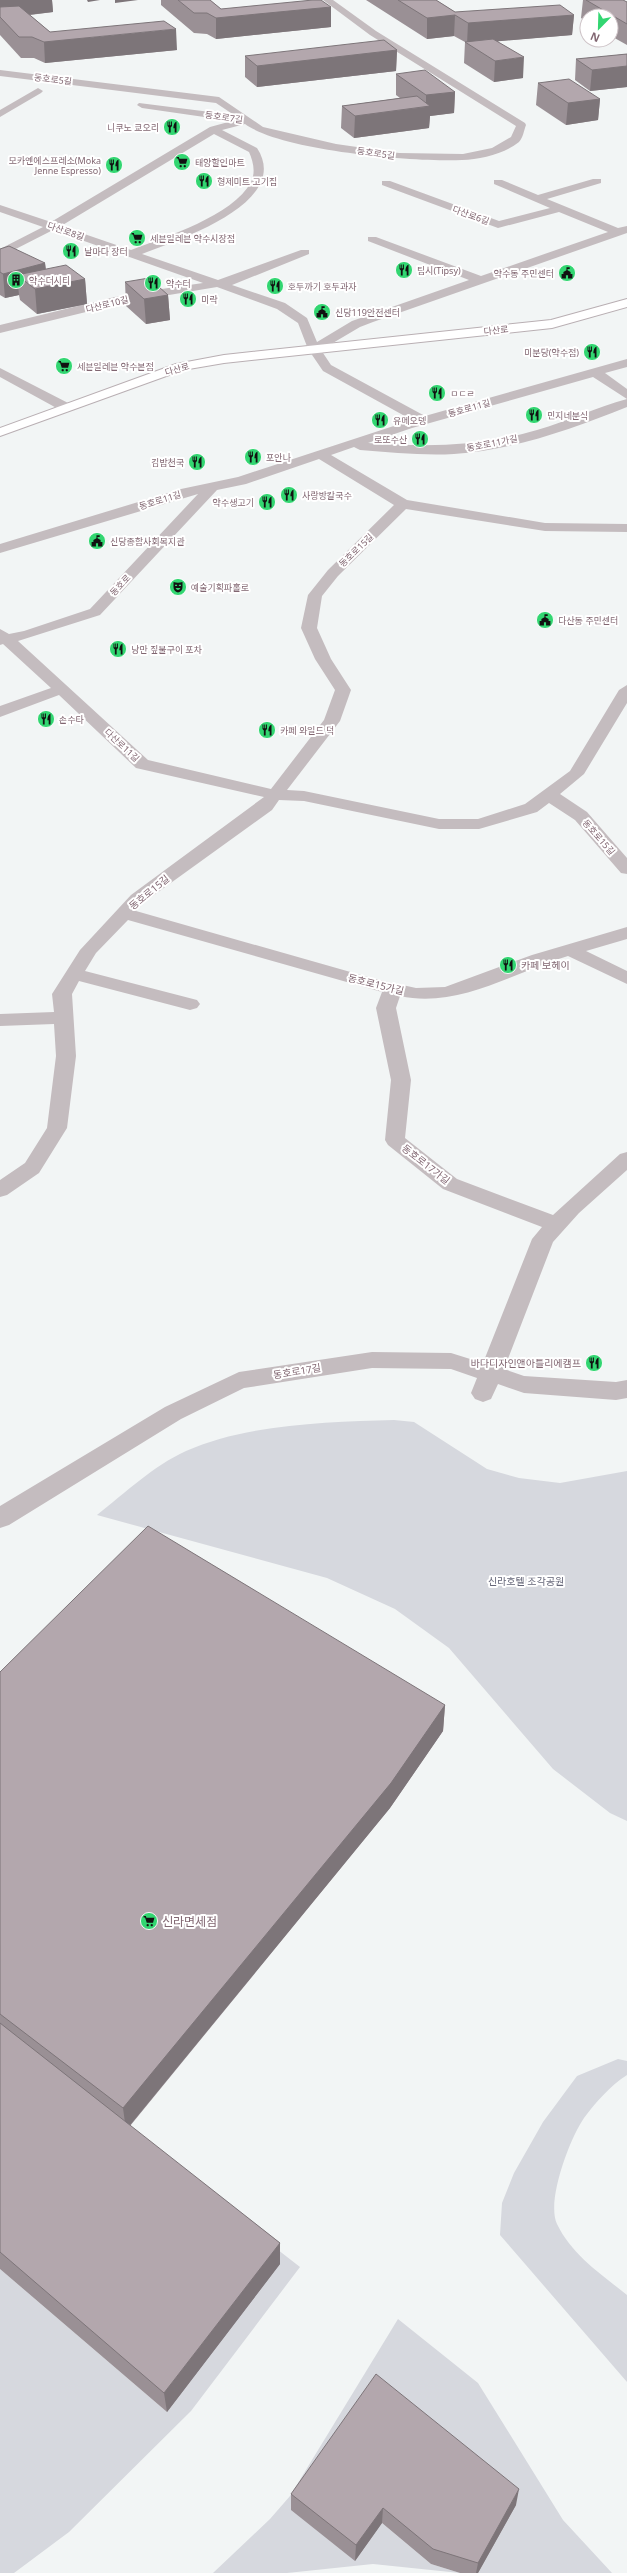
<svg xmlns="http://www.w3.org/2000/svg" width="627" height="2573" viewBox="0 0 627 2573" font-family="'Noto Sans','Noto Sans KR',sans-serif">
  <rect width="100%" height="100%" fill="#f2f5f5"/>
  <path fill="#d6d8de" d="M394 1420 414 1422 487 1469 519 1478 560 1483 627 1471V1821L610 1813 553 1769 449 1648 395 1609 327 1578 97 1515C125 1493 153 1466 186 1451 246 1424 328 1422 394 1420Z
    M0 2034 300 2267 191 2411 69 2532 14 2573H0V2269L167 2412Z
    M618 2059 627 2061V2075C610 2086 596 2102 584 2118 570 2138 546 2201 557 2224 572 2255 601 2274 627 2295V2382L500 2235 502 2203 514 2173 543 2122 577 2076Z
    M398 2319 478 2383 563 2520 612 2573H478L515 2505 382 2523 431 2564 460 2573 373 2564 287 2573H213L270 2519 290 2496Z"/>
  <g fill="none" stroke-linecap="round" stroke-linejoin="round">
    <g stroke="#b9afb3" stroke-width="2">
      <path id="secondary" d="M627 299V307L552 328 224 363 183 370 0 436V428L176 364 224 355 551 320Z"/>
    </g>
    <path fill="#c4bcbf" fill-rule="evenodd" d="M323 0H333L376 31 525 123 526 125C524 130 523 138 519 142 504 154 481 159 462 160 414 162 282 151 245 124L222 130 257 148C293 203 177 240 142 254L218 280 301 250H309V254L232 285 285 303 307 318 317 342 352 321 469 280 368 241V237H376L481 276 608 232 559 212 498 228 382 185V181H390L499 221 550 208 494 184V180H502L538 195 593 179H601V183L547 199 618 228 627 226V233L373 322 360 327 321 350 331 365 425 416 627 359V367L605 373 627 389V399L593 377 412 428 368 443C428 447 479 447 537 430 568 421 597 407 627 399V407C572 429 514 450 454 454 423 456 391 452 360 450L354 447 331 455 407 500 545 523 627 524V532L545 531 406 509 338 576 322 596 317 628 331 659 351 690 340 721 287 790 304 791 439 819H478L525 804 570 771 619 690 627 685V703L584 774 560 794 587 812 627 858V874L621 873 575 820 549 803 537 812 479 829H439L304 801 279 800 272 810 143 903 136 911 375 979 416 988 445 987 532 955 627 927V939L586 951 627 971V984L568 956C514 972 458 1009 400 996L396 1008 411 1080 405 1138 457 1179 553 1215 620 1154 627 1152V1170L579 1213 553 1242 504 1369 524 1376 616 1382 627 1380V1398L616 1400 524 1393 498 1384 491 1399 483 1402 475 1399 471 1393 477 1378 451 1369 372 1368 244 1388 181 1419 9 1525 0 1528V1506L165 1407 239 1372 372 1352 451 1353 483 1363 532 1239 542 1227 443 1189 388 1145 385 1140 391 1080 376 1008 382 992 128 920 96 953 85 971 197 1000 200 1004 197 1008 190 1010 79 981 72 994 76 1056 67 1128 39 1173 7 1195 0 1197V1180L25 1163 47 1128 56 1056 54 1024 0 1026V1014L54 1012 52 994 80 950 131 895 264 797 136 768 59 695 0 717V706L51 688 3 644 0 645V629L9 634 24 631 90 609 198 494 0 553V544L181 489 238 477 412 420 323 371 308 349 298 323 277 309 217 287 127 302 0 333V325L127 294 203 283 53 230 0 257V249L43 227 0 212V205L51 222 210 127 232 121 142 108 137 105 139 103 234 115 216 103 0 76V70L219 97 263 127 336 144 399 153 463 154 492 148 511 137 516 126 370 35ZM214 134 249 152C253 161 256 172 251 182 233 216 165 237 131 250L61 226ZM319 459 394 505 328 570 308 595 301 628 315 659 335 690 324 720 271 789 148 760 18 641 100 615 217 490 246 484Z
      M38 88 43 91 41 93 0 117V110Z
      M0 368 72 405 73 408 67 412 62 411 0 377Z"/>
    <use href="#secondary" fill="#fff" fill-rule="evenodd"/>
  </g>
  <path fill="#9a9095" d="M0 0H52L53 12 30 15 50 32 177 50 45 63 34 58H21L0 35Z
    M161 0H210L221 9 331 7V27L216 39 207 34 194 33 161 5Z
    M366 0H436L455 12 574 15 572 35 498 41 523 78 494 82 464 63 465 42 454 36 427 39Z
    M583 0H623L627 2V45L611 36V16H587V22L581 18Z
    M397 50 396 71 257 87 245 77V56Z
    M627 54V87L590 91 575 80 576 59Z
    M396 74 455 92 454 113 430 116 429 128 354 138 341 128 342 106 400 98 396 95Z
    M538 83 600 99 598 120 566 125 536 105Z
    M0 249 45 263 46 269 85 279 87 304 37 314 20 300 19 295 5 298 0 295Z
    M125 282 168 295 170 320 146 324 126 306Z
    M0 1672 445 1705 443 1731 390 1808 130 2126 280 2243V2264L167 2412 0 2269Z
    M291 2494 516 2505 478 2573H460L431 2564 382 2523 355 2561 291 2510Z"/>
  <path fill="#7d7579" d="M0 0H52L53 12 1 18 0 17Z
    M87 0H100L88 2Z
    M115 0H138L115 3Z
    M331 7V27L216 39V18Z
    M455 15 454 36 427 39V18Z
    M574 15 572 35 467 44 468 23Z
    M176 29 177 50 45 63 44 42Z
    M397 50 396 71 257 87V66Z
    M524 57 523 78 494 82 495 61Z
    M627 66V87L590 91 592 70Z
    M455 92 454 113 430 116 429 128 354 138 355 116 426 107V95Z
    M600 99 598 120 566 125 568 103Z
    M45 263 47 287 85 279 87 304 37 314 35 289 17 275 19 295 5 298 3 274Z
    M168 295 170 320 146 324 144 299Z
    M445 1705 443 1731 390 1808 126 2130 123 2108Z
    M280 2243V2264L167 2412 164 2393Z
    M519 2489 516 2505 478 2573H476L478 2563Z
    M383 2508 382 2523 355 2561 356 2545Z"/>
  <path fill="#b3a7ad" stroke="#7d7579" d="M178 0H210L221 9 313 0H321L331 7 216 18 207 13H194Z
    M398 0H436L455 12 560 5 574 15 468 23 455 15 427 18Z
    M586 0H623L627 2V24Z
    M19 6 50 32 164 21 176 29 44 42 32 37H19L0 17V7Z
    M493 39 524 57 495 61 465 42Z
    M384 40 397 50 257 66 245 56Z
    M627 54V66L592 70 576 59Z
    M425 70 455 92 426 95 396 74Z
    M569 79 600 99 568 103 538 83Z
    M417 96 430 106 355 116 342 106Z
    M9 246 45 263 3 274 0 272V249Z
    M66 265 85 279 35 289 17 275Z
    M149 278 168 295 144 299 125 282Z
    M148 1526 445 1705 391 1783 123 2108 0 2014V1672Z
    M0 2023 280 2243 164 2393 0 2252Z
    M376 2374 519 2489 478 2563 433 2549 383 2508 356 2545 291 2494Z"/>
  <defs>
    <g id="restaurant-disc" transform="scale(0.9)"><circle r="9.5" fill="#32d671" stroke="#fff"/><path d="M-5-6h1v4h1v-4h1v4h1v-4h1v5L-1.5 .5V6h-2V.5L-5-1ZM5-6V6H3V1.5H1.5Q1.5-4 5-6Z" fill="#111"/></g>
    <g id="supermarket-disc" transform="scale(0.9)"><circle r="9.5" fill="#32d671" stroke="#fff"/><path d="M-6-5.5h2.5l.6 2H6L4.5 2H-2.5L-4.4-4H-6ZM-1.5 3.2a1.3 1.3 0 1 0 .1 0ZM3 3.2a1.3 1.3 0 1 0 .1 0Z" fill="#111"/></g>
    <g id="civic-disc" transform="scale(0.9)"><circle r="9.5" fill="#32d671" stroke="#fff"/><path d="M-.6-6.5H3V-4.5H.6V-3L4-1V1h2V6H-6V1h2V-1L-.6-3ZM-1.2 2.5V6h2.4V2.5Z" fill="#111"/></g>
    <g id="building-disc" transform="scale(0.9)"><circle r="9.5" fill="#32d671" stroke="#fff"/><path d="M-4-6H4V6H1V3H-1V6H-4ZM-2.5-4.3h1.7v1.8h-1.7ZM.8-4.3h1.7v1.8H.8ZM-2.5-1h1.7V.8h-1.7ZM.8-1h1.7V.8H.8Z" fill="#111"/></g>
    <g id="theatre-disc" transform="scale(0.9)"><circle r="9.5" fill="#32d671" stroke="#fff"/><path d="M-5-5.5Q0-4 5-5.5V0Q5 5 0 6Q-5 5-5 0ZM-3.3-2.5H-1v1.5H-3.3ZM1-2.5H3.3v1.5H1ZM-2.8 1Q0 5.5 2.8 1Z" fill="#111"/></g>
  </defs>
  <g fill-rule="evenodd">
    <use href="#restaurant-disc" x="172" y="127"/>
    <use href="#supermarket-disc" x="182" y="162"/>
    <use href="#restaurant-disc" x="114" y="165"/>
    <use href="#restaurant-disc" x="204" y="181"/>
    <use href="#supermarket-disc" x="137" y="238"/>
    <use href="#restaurant-disc" x="71" y="251"/>
    <use href="#restaurant-disc" x="404" y="270"/>
    <use href="#civic-disc" x="567" y="273"/>
    <use href="#building-disc" x="16" y="280"/>
    <use href="#restaurant-disc" x="153" y="283"/>
    <use href="#restaurant-disc" x="275" y="286"/>
    <use href="#restaurant-disc" x="188" y="299"/>
    <use href="#civic-disc" x="322" y="312"/>
    <use href="#restaurant-disc" x="592" y="352"/>
    <use href="#supermarket-disc" x="64" y="366"/>
    <use href="#restaurant-disc" x="437" y="393"/>
    <use href="#restaurant-disc" x="534" y="415"/>
    <use href="#restaurant-disc" x="380" y="420"/>
    <use href="#restaurant-disc" x="420" y="439"/>
    <use href="#restaurant-disc" x="253" y="457"/>
    <use href="#restaurant-disc" x="197" y="462"/>
    <use href="#restaurant-disc" x="289" y="495"/>
    <use href="#restaurant-disc" x="267" y="502"/>
    <use href="#civic-disc" x="97" y="541"/>
    <use href="#theatre-disc" x="178" y="587"/>
    <use href="#civic-disc" x="545" y="620"/>
    <use href="#restaurant-disc" x="118" y="649"/>
    <use href="#restaurant-disc" x="46" y="719"/>
    <use href="#restaurant-disc" x="267" y="730"/>
    <use href="#restaurant-disc" x="508" y="965"/>
    <use href="#restaurant-disc" x="594" y="1363"/>
    <use href="#supermarket-disc" x="149" y="1921"/>
  </g>
  <g text-anchor="middle" dominant-baseline="central" stroke-width="4" stroke-linejoin="round" paint-order="stroke">
    <g font-size="9" fill="#816671" stroke="#fff">
      <text transform="translate(53 79) rotate(7)">동호로5길</text>
      <text transform="translate(224 117) rotate(8)">동호로7길</text>
      <text transform="translate(376 153) rotate(8)">동호로5길</text>
      <text transform="translate(471 215) rotate(20)">다산로6길</text>
      <text transform="translate(66 231) rotate(19)">다산로8길</text>
      <text transform="translate(107 304) rotate(-14)">다산로10길</text>
      <text transform="translate(496 330) rotate(-6)">다산로</text>
      <text transform="translate(177 369) rotate(-16)">다산로</text>
      <text transform="translate(469 408) rotate(-16)">동호로11길</text>
      <text transform="translate(492 443) rotate(-11)">동호로11가길</text>
      <text transform="translate(160 500) rotate(-17)">동호로11길</text>
      <text transform="translate(356 550) rotate(-44)">동호로15길</text>
      <text transform="translate(120 585) rotate(-47)">동호로</text>
      <text transform="translate(122 745) rotate(43)">다산로11길</text>
      <text transform="translate(599 837) rotate(49)">동호로15길</text>
    </g>
    <g font-size="9" fill="#816671" stroke="#fff" text-anchor="start">
      <text x="159" y="127" text-anchor="end">니쿠노 쿄오리</text>
      <text x="101" y="160" text-anchor="end">모카옌에스프레소(Moka<tspan x="101" dy="10">Jenne Espresso)</tspan></text>
      <text x="195" y="162">태양할인마트</text>
      <text x="217" y="181">형제미트 고기집</text>
      <text x="150" y="238">세븐일레븐 약수시장점</text>
      <text x="84" y="251">날마다 장터</text>
      <text x="417" y="270">팁시(Tipsy)</text>
      <text x="554" y="273" text-anchor="end">약수동 주민센터</text>
      <text x="29" y="280">약수더시티</text>
      <text x="166" y="283">약수터</text>
      <text x="288" y="286">호두까기 호두과자</text>
      <text x="201" y="299">미락</text>
      <text x="335" y="312">신당119안전센터</text>
      <text x="579" y="352" text-anchor="end">미분당(약수점)</text>
      <text x="77" y="366">세븐일레븐 약수본점</text>
      <text x="450" y="393">ㅁㄷㄹ</text>
      <text x="547" y="415">민지네분식</text>
      <text x="393" y="420">유메오뎅</text>
      <text x="407" y="439" text-anchor="end">로또수산</text>
      <text x="266" y="457">포안나</text>
      <text x="184" y="462" text-anchor="end">김밥천국</text>
      <text x="302" y="495">사랑방칼국수</text>
      <text x="254" y="502" text-anchor="end">약수생고기</text>
      <text x="110" y="541">신당종합사회복지관</text>
      <text x="191" y="587">예술기획파홀로</text>
      <text x="558" y="620">다산동 주민센터</text>
      <text x="131" y="649">낭만 짚불구이 포차</text>
      <text x="59" y="719">손수타</text>
      <text x="280" y="730">카페 와일드 덕</text>
    </g>
    <g font-size="10" fill="#816671" stroke="#fff">
      <text transform="translate(149 892) rotate(-39)">동호로15길</text>
      <text transform="translate(376 984) rotate(14)">동호로15가길</text>
      <text transform="translate(426 1164) rotate(38)">동호로17가길</text>
      <text transform="translate(297 1371) rotate(-9)">동호로17길</text>
    </g>
    <g font-size="10" fill="#816671" stroke="#fff" text-anchor="start">
      <text x="521" y="965">카페 보헤이</text>
      <text x="581" y="1363" text-anchor="end">바다디자인앤아틀리에캠프</text>
    </g>
    <g font-size="10" fill="#656678" stroke="#fff">
      <text x="526" y="1581">신라호텔 조각공원</text>
    </g>
    <g font-size="12" fill="#816671" stroke="#fff" text-anchor="start">
      <text x="162" y="1921">신라면세점</text>
    </g>
  </g>
  <g transform="translate(599 28) rotate(203)"><circle r="19" fill="#ffffff" stroke="#cdc2c6"/>
  <path d="M0-3L7 15L0 10L-7 15Z" fill="#32d671"/>
  <text y="-6" font-size="11" font-weight="bold" text-anchor="middle" fill="#816671">N</text>
  </g>
</svg>
